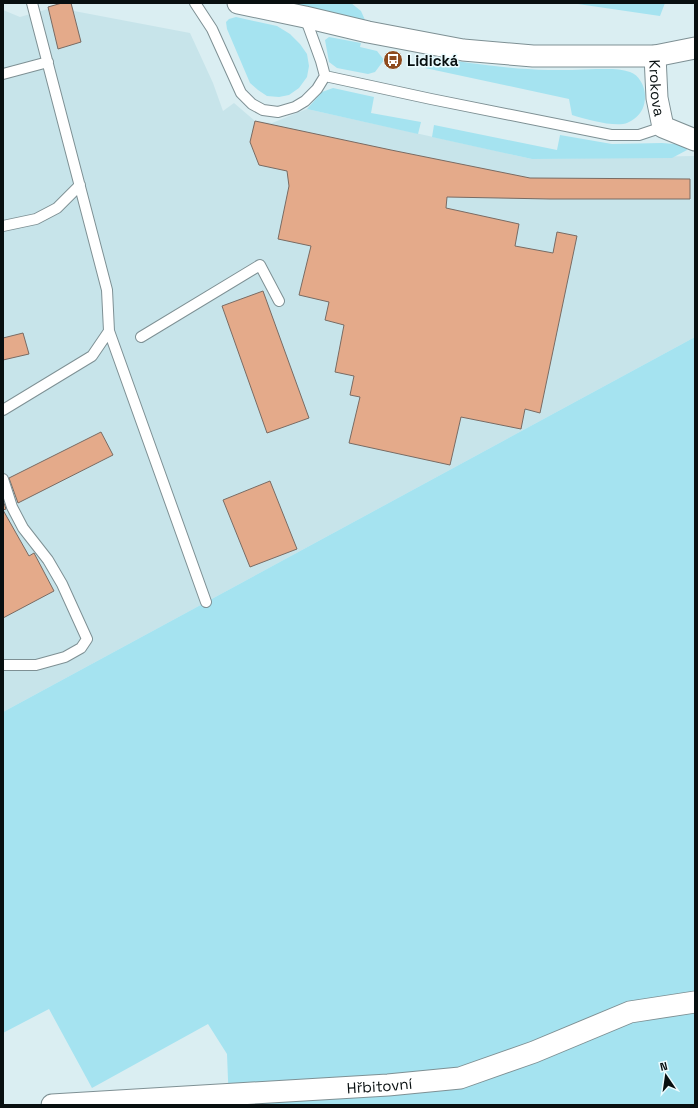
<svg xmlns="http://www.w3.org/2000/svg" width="698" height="1108" viewBox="0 0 698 1108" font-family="'Space Grotesk',sans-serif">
  <rect width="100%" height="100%" fill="#daeef2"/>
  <path fill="#c7e4ea" d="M62 3H71L74 11 190 33 213 83 223 111 234 103 255 121 272 123 307 109 532 159 695 156V337L3 712V10L20 17 48 9V7Z"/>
  <path fill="#a5e3f0" d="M297 3H351L361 11 365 20 296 7Z
    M571 3H665L660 16Z
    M236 17 277 26 290 34 300 44 307 54 309 66 307 77 299 88 289 95 279 97 267 96 258 90 250 83 227 29 226 22 229 19Z
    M329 37 361 43 360 47 377 51 384 60 375 72 368 74 337 68 329 62 325 40Z
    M430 57C469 63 508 69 548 70 564 70 580 70 596 69 607 69 619 68 630 72 639 75 645 86 645 96 645 106 642 113 634 119 631 121 626 124 623 124 610 126 585 119 572 115L569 99 425 68Z
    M333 88 374 97 371 113 421 122 418 134 307 109 322 92Z
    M434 125 557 150 560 135 612 144 662 143 686 145 687 150 672 158 532 159 432 137Z
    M695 337V1105H229L227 1054 208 1024 92 1088 49 1009 3 1033V712Z"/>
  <path fill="#e4aa8a" stroke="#796b63" d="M62 3H71L81 42 58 49 48 7Z
    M255 121 391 150 530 178 690 179V199H550L447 197 446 208 519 224 515 246 553 253 557 232 577 236 540 413 525 409 521 429 461 417 450 465 349 443 360 397 350 395 354 376 335 372 344 325 325 320 329 302 299 295 311 246 278 239 289 186 287 171 259 165 250 142Z
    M263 291 309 418 267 433 222 306Z
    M23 333 29 354 3 360V338Z
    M101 432 113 455 18 503 9 478Z
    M270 481 297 549 250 567 223 500Z
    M3 500 6 509 3 510 29 556 34 553 54 591 3 618Z"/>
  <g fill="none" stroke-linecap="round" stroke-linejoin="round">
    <g stroke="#7e9094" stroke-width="12">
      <path id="lane" d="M195 3 212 29 241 93 252 104 263 110 278 112 295 107 305 101 317 89 325 76 321 61 305 17
        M3 74 48 62
        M325 76 431 99 611 135H639L663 127
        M3 226 36 219 57 208 80 185
        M109 331 206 602
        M141 337 260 265 279 301
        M3 410 92 356 109 331 107 290 32 3
        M3 479 12 507 23 528 48 560 62 584 87 639 81 648 65 657 36 665H3"/>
    </g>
    <g stroke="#7e9094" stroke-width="23">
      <g id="street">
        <path d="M238 3 305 17 368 32 463 50 533 56H655L695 48"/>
        <path id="s1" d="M655 56 657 98 663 127 695 140"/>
        <path id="s2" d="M52 1105 388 1085 460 1078 534 1052 630 1012 695 1002"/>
      </g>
    </g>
    <use href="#lane" stroke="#fff" stroke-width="10"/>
    <use href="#street" stroke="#fff" stroke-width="21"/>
  </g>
  <defs>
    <g id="bus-disc" transform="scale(1)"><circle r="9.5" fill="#8e4a1d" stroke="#ebfbfe"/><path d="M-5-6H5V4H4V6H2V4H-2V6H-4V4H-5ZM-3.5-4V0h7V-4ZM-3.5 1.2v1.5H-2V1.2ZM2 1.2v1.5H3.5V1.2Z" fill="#fff"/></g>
  </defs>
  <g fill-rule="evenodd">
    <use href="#bus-disc" x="393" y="60"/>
  </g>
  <g text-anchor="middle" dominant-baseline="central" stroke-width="3" stroke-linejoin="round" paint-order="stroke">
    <g font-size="15" font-weight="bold" fill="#080f10" stroke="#ebfbfe" text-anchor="start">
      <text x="407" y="60">Lidická</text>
    </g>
    <g font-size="15" fill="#080f10" stroke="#ebfbfe">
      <text stroke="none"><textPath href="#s1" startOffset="32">Krokova</textPath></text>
      <text stroke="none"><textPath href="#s2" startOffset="328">Hřbitovní</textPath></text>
    </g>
  </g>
  <rect width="698" height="1108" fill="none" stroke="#080f10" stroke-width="8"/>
  <g transform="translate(666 1076) rotate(347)" stroke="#ebfbfe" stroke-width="3" paint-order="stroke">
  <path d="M0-3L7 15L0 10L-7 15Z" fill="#080f10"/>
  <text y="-6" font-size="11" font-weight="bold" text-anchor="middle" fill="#080f10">N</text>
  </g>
</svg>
